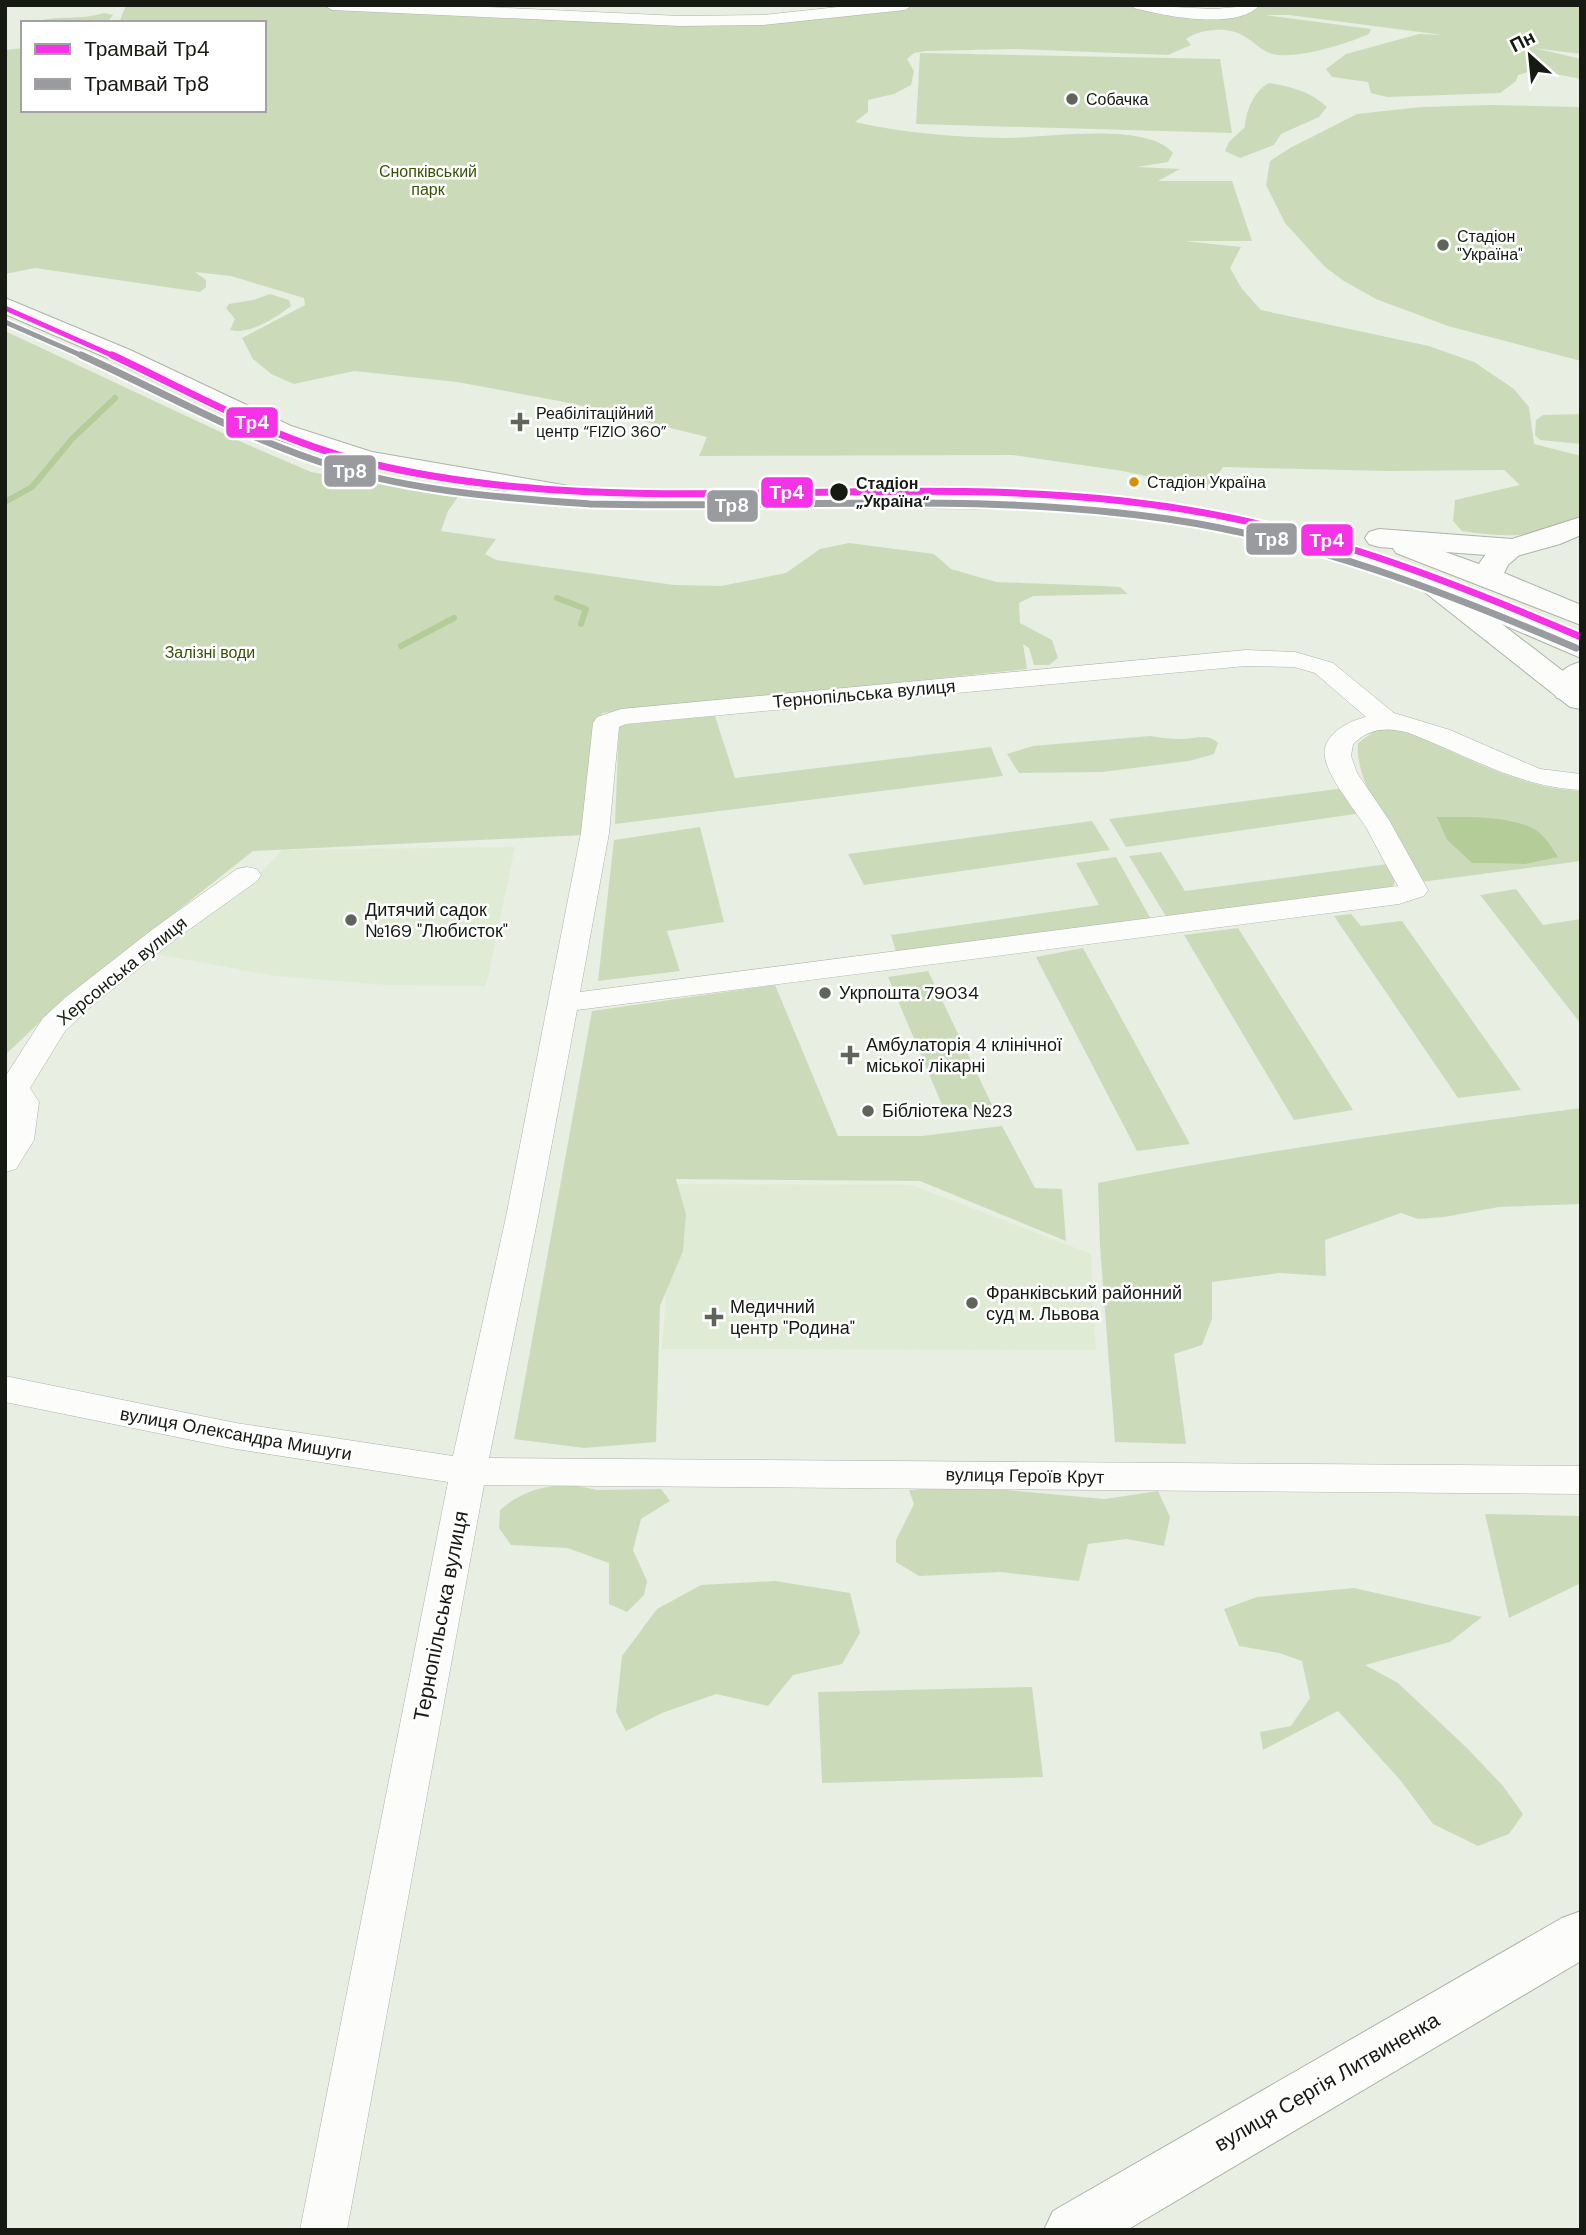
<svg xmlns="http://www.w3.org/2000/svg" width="1586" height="2235" viewBox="0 0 1586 2235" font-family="'DM Sans',sans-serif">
  <rect width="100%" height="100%" fill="#e8eee2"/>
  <path fill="#e0ebd5" d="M515 847 486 986 388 985 275 976 156 954 248 885 283 850Z
    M674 1184 912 1185 1091 1254 1096 1350 662 1349Z"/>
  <path fill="#cbdbba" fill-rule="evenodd" d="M126 5H385L744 20 891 5H1156C1188 9 1222 13 1253 5H1581V54L1534 48 1581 59V79L1535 70 1518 75 1516 81 1500 93 1387 97 1371 93 1368 82 1332 77 1326 69 1346 54 1419 34 1443 35 1289 15H1265L1371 29 1369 34C1346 44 1304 57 1279 55 1262 54 1256 42 1242 35 1226 26 1199 29 1186 39L1191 45 1168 55 1014 49 926 51 914 53 907 59 914 71 911 85 894 94 868 100V112L855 122C902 133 956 137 1005 138 1044 138 1147 121 1173 153L1168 162 1137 167 1180 169 1158 181H1232L1252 241H1184L1241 247 1230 268 1242 289 1261 310 1429 346 1474 362 1514 389 1529 407 1534 444 1581 456V516C1546 540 1502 537 1462 531L1453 521 1455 500 1520 485 1504 470 1388 471 1223 467 1208 490 1123 471 1012 455 699 456 707 437 570 403 457 382 354 371 294 384 271 374 253 359 242 338 305 305 304 298 231 276 195 272 206 280V287L200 292 35 268 5 274V50L23 48V110H264V23H119Z
    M104 13 113 15 107 23H32C55 14 81 21 104 13Z
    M920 53 1220 59 1232 133 916 124Z
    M1269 83C1290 86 1312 92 1327 107L1319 117 1281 134 1274 145 1240 158 1225 151 1229 142 1245 127C1246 110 1254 91 1269 83Z
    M1492 105 1581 107V361L1448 326 1376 299 1344 281 1325 267 1285 223 1266 185 1270 161 1290 148 1357 114 1421 107Z
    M270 294 289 300 291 306C275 318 250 335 230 330L235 319 226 308 229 304 253 300Z
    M5 331 246 444 311 472 366 482 460 494 448 511 441 531 496 539 485 554 496 560 674 585 721 586 786 573 820 549 849 543 934 554 951 569 996 582 1104 586 1120 587 1128 594 1033 596 1019 603 1020 623 1052 640 1058 658 1049 665H1034L1029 648 1023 644 1027 669 602 713 584 835 253 851 58 1005 5 1055Z
    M1581 414V444L1540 440 1535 435 1536 420 1543 415Z
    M715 716 735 778 991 747 1003 776 615 824 619 725Z
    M1391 728 1406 731C1462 755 1518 788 1581 791V861L1421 882C1400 846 1354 785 1358 743L1376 730ZM1447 840 1525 864 1472 863Z
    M1150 736C1159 737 1169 739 1179 739 1193 740 1207 732 1218 743L1214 754 1189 761 1102 772 1019 773 1007 754 1033 746Z
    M1345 788 1362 813 1126 847 1109 819Z
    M1092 821 1110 850 864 885 848 854Z
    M700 827 724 922 667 931 680 971 598 981 614 840Z
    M1161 852 1185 891 1388 864 1395 877 1394 885 1377 892 1167 918 1129 856Z
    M1116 857 1152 921 897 954 891 935 1099 905 1076 863Z
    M1516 889 1543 925 1581 919V1024L1480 895Z
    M1351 914 1361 926 1402 921 1521 1090 1458 1098 1334 916Z
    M1238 928 1353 1110 1294 1120 1184 935Z
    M1083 948 1190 1144 1137 1151 1036 957Z
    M928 971 993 1107 945 1112 888 977Z
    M775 985 838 1136H922L1002 1126 1035 1188 1062 1189 1066 1241 920 1181 676 1179 686 1214 683 1251 660 1306 656 1442 584 1448 514 1439 592 1011Z
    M1581 1108V1204L1499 1207 1444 1217 1418 1219 1401 1213 1325 1240 1326 1276 1279 1273 1212 1282V1319L1202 1345 1174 1354 1186 1444 1115 1442 1100 1246 1098 1183C1258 1151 1419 1129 1581 1108Z
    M569 1484 597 1490 661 1489 670 1501 641 1519 633 1550 647 1581 644 1595 627 1612 609 1604V1563L567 1548 511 1545 499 1528 500 1510C520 1492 543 1486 569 1484Z
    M962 1486 1105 1499 1158 1491 1170 1517 1164 1546 1127 1539 1088 1544 1079 1581 1000 1572 919 1576 896 1562V1540L914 1504 909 1490Z
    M1485 1514 1581 1516V1583L1509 1618Z
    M775 1581 850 1593 860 1633 842 1664 793 1675 768 1706 716 1694 662 1713 626 1731 616 1712 622 1656 657 1609 701 1585Z
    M1354 1588 1482 1617 1450 1642 1365 1665 1398 1683 1467 1748 1503 1786 1523 1814 1509 1834 1478 1846 1433 1824 1401 1781 1338 1711 1263 1750 1260 1732 1291 1726 1310 1698 1302 1661 1279 1653 1239 1646 1224 1609 1257 1597Z
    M1032 1687 1043 1777 822 1783 818 1692Z"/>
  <path fill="#b4cc98" d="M1437 817C1465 817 1505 815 1532 828 1543 833 1551 846 1558 857L1525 864 1472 863 1447 840Z"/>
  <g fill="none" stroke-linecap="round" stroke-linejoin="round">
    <path stroke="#b4cc98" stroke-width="6" d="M5 502 32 487 72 439 115 398
      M557 598 586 609 581 624
      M401 646 454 618"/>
    <g stroke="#aeb3aa" stroke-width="1">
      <path id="minor" d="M324 5H443L680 16 763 15 857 5H913L905 10 763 25 680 26 332 10Z
        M1132 5 1214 9 1260 5C1236 31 1165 16 1134 8Z
        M1246 650 1295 652 1333 663 1394 713 1450 730 1540 769 1581 774V790C1517 787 1467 755 1409 733 1387 727 1370 728 1353 744L1351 756 1357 773 1389 820 1428 890 1424 896 1399 904 577 1010 538 1217 489 1458 1581 1466V1494L484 1485 347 2230H300L448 1482 236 1449 5 1402V1376L236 1423 453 1456 506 1217 581 833 593 723 597 717 621 709ZM1246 666 1294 667 1315 673 1366 717C1350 721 1330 730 1325 748 1320 770 1356 810 1367 829 1377 848 1387 867 1398 886L580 992 609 833 619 727 626 724Z
        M247 867 257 869 261 875 257 881 173 941 88 1009 65 1031 30 1088 39 1102 34 1140 16 1169 5 1172 7 1102 5 1077 43 1018 66 997 153 929 237 869Z"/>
    </g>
    <g stroke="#aeb3aa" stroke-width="2">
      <path id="tertiary" d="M1581 517V535L1560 544 1513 557 1379 547 1369 544 1365 538 1369 532 1379 529 1512 539Z
        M1432 575 1442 578 1581 685V709L1570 707 1422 590 1417 584 1422 578Z
        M1581 1911V1961L1127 2230H1044L1053 2211 1562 1918Z"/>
    </g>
    <g stroke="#aeb3aa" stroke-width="2">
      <path id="secondary" d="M5 298 130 350 291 426 372 452 586 489 1051 493 1172 503 1302 529 1442 578 1581 638V658L1422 590 1333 558 1285 542 1172 519 1051 509 586 505 368 468 273 438 112 360 5 314Z
        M1406 538 1479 564C1488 548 1505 537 1523 542L1527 548 1508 565 1504 573 1581 605V625L1396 553 1392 547 1396 541Z
        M1581 662V695L1568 700 1557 698 1552 691C1557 674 1564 666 1581 662Z"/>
    </g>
    <use href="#minor" fill="#fcfcfb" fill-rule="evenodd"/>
    <use href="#tertiary" fill="#fcfcfb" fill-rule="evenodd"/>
    <use href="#secondary" fill="#fcfcfb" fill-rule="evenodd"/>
    <g stroke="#fff" stroke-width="8">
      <path id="tram-1-far1" d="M5 308 116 357"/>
    </g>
    <g stroke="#fff" stroke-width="11">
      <path id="tram-1" d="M112 355C195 394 275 440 364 462 613 523 871 472 1123 501 1291 519 1428 571 1581 637"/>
    </g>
    <g stroke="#fff" stroke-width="8">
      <path id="tram-2-far1" d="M5 322 85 357"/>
    </g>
    <g stroke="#fff" stroke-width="11">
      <path id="tram-2" d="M81 355C167 394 249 441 339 468 420 492 506 498 590 504 783 509 977 491 1168 519 1312 540 1443 591 1576 648"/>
    </g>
    <use href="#tram-1-far1" stroke="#f532e5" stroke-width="5"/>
    <use href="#tram-1" stroke="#f532e5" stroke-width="7"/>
    <use href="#tram-2-far1" stroke="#9a9b9f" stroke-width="5"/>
    <use href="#tram-2" stroke="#9a9b9f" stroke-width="7"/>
  </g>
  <g fill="#60645b" stroke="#fff" stroke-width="2.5">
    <circle cx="1072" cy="99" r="7"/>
    <circle cx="1443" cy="245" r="7"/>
    <path d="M516.5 411.5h7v7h7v7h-7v7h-7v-7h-7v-7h7z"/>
    <circle cx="351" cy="920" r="7"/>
    <circle cx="825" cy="993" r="7"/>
    <path d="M846.5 1044.5h7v7h7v7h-7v7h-7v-7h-7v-7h7z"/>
    <circle cx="868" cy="1111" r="7"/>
    <circle cx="972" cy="1303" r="7"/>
    <path d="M710.5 1306.5h7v7h7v7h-7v7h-7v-7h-7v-7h7z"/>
  </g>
  <circle fill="#d59103" stroke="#fff" stroke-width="2.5" cx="1134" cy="482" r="6"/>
  <circle fill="#161a12" stroke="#fff" stroke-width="2.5" cx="839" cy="492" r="10"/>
  <g text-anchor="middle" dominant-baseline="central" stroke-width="5" stroke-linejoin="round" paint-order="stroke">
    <g font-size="16" fill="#161a12" stroke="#fff" text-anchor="start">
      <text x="1086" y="99">Собачка</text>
      <text x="1457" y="236">Стадіон<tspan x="1457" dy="18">"Україна"</tspan></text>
      <text x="536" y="413">Реабілітаційний<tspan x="536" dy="18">центр “FIZIO 360”</tspan></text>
    </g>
    <g font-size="16" fill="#375303" stroke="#fff">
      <text x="428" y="171">Снопківський<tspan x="428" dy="18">парк</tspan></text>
      <text x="210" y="652">Залізні води</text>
    </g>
    <g font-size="16" fill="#161a12" stroke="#fff" text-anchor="start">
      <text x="1147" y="482">Стадіон Україна</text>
    </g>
    <g font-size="16" font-weight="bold" fill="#161a12" stroke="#fff" text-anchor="start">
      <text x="856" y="483">Стадіон<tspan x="856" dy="18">„Україна“</tspan></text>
    </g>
    <g font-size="18" fill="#161a12" stroke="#fff">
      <text transform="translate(864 694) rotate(-5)">Тернопільська вулиця</text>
      <text transform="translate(122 971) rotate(-39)">Херсонська вулиця</text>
      <text transform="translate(236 1434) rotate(10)">вулиця Олександра Мишуги</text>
      <text transform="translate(1025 1476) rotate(1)">вулиця Героїв Крут</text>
    </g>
    <g font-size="18" fill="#161a12" stroke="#fff" text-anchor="start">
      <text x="365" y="910">Дитячий садок<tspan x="365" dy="21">№169 "Любисток"</tspan></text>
      <text x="839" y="993">Укрпошта 79034</text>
      <text x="866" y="1045">Амбулаторія 4 клінічної<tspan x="866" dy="21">міської лікарні</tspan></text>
      <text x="882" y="1111">Бібліотека №23</text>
      <text x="986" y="1293">Франківський районний<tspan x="986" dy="21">суд м. Львова</tspan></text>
      <text x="730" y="1307">Медичний<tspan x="730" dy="21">центр "Родина"</tspan></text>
    </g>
    <g font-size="21" fill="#161a12" stroke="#fff">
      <text transform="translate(441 1616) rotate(-79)">Тернопільська вулиця</text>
      <text transform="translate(1327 2082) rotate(-30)">вулиця Сергія Литвиненка</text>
    </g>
  </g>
  <g stroke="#fff" stroke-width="2.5">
    <rect x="225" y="406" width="54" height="33" rx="7" fill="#f532e5"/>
    <rect x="323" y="454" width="54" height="34" rx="7" fill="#9a9b9f"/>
    <rect x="760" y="476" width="54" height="33" rx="7" fill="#f532e5"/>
    <rect x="706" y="489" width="53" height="34" rx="7" fill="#9a9b9f"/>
    <rect x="1245" y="522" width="53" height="34" rx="7" fill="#9a9b9f"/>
    <rect x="1300" y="523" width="54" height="34" rx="7" fill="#f532e5"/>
  </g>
  <g font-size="19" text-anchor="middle" font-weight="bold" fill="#fff">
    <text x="252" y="429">Тр4</text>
    <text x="350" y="478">Тр8</text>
    <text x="787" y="499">Тр4</text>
    <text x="732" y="512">Тр8</text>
    <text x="1272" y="546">Тр8</text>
    <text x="1327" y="547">Тр4</text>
  </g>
  <rect width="1586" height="2235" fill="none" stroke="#161a12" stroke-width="14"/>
  <rect x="21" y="21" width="245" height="91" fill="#ffffff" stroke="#a2a3a0" stroke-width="2"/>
  <rect x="35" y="44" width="35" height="10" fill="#f532e5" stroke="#a2a3a0" stroke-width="2"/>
  <text x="84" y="56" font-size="21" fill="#161a12">Трамвай Тр4</text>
  <rect x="35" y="79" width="35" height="10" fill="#9a9b9f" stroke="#a2a3a0" stroke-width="2"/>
  <text x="84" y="91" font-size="21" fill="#161a12">Трамвай Тр8</text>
  <g transform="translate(1530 56) rotate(333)" stroke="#ffffff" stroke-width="5" paint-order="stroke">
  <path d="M0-5L12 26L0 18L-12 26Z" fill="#161a12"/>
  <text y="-10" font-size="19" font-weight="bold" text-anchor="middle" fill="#161a12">Пн</text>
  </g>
</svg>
